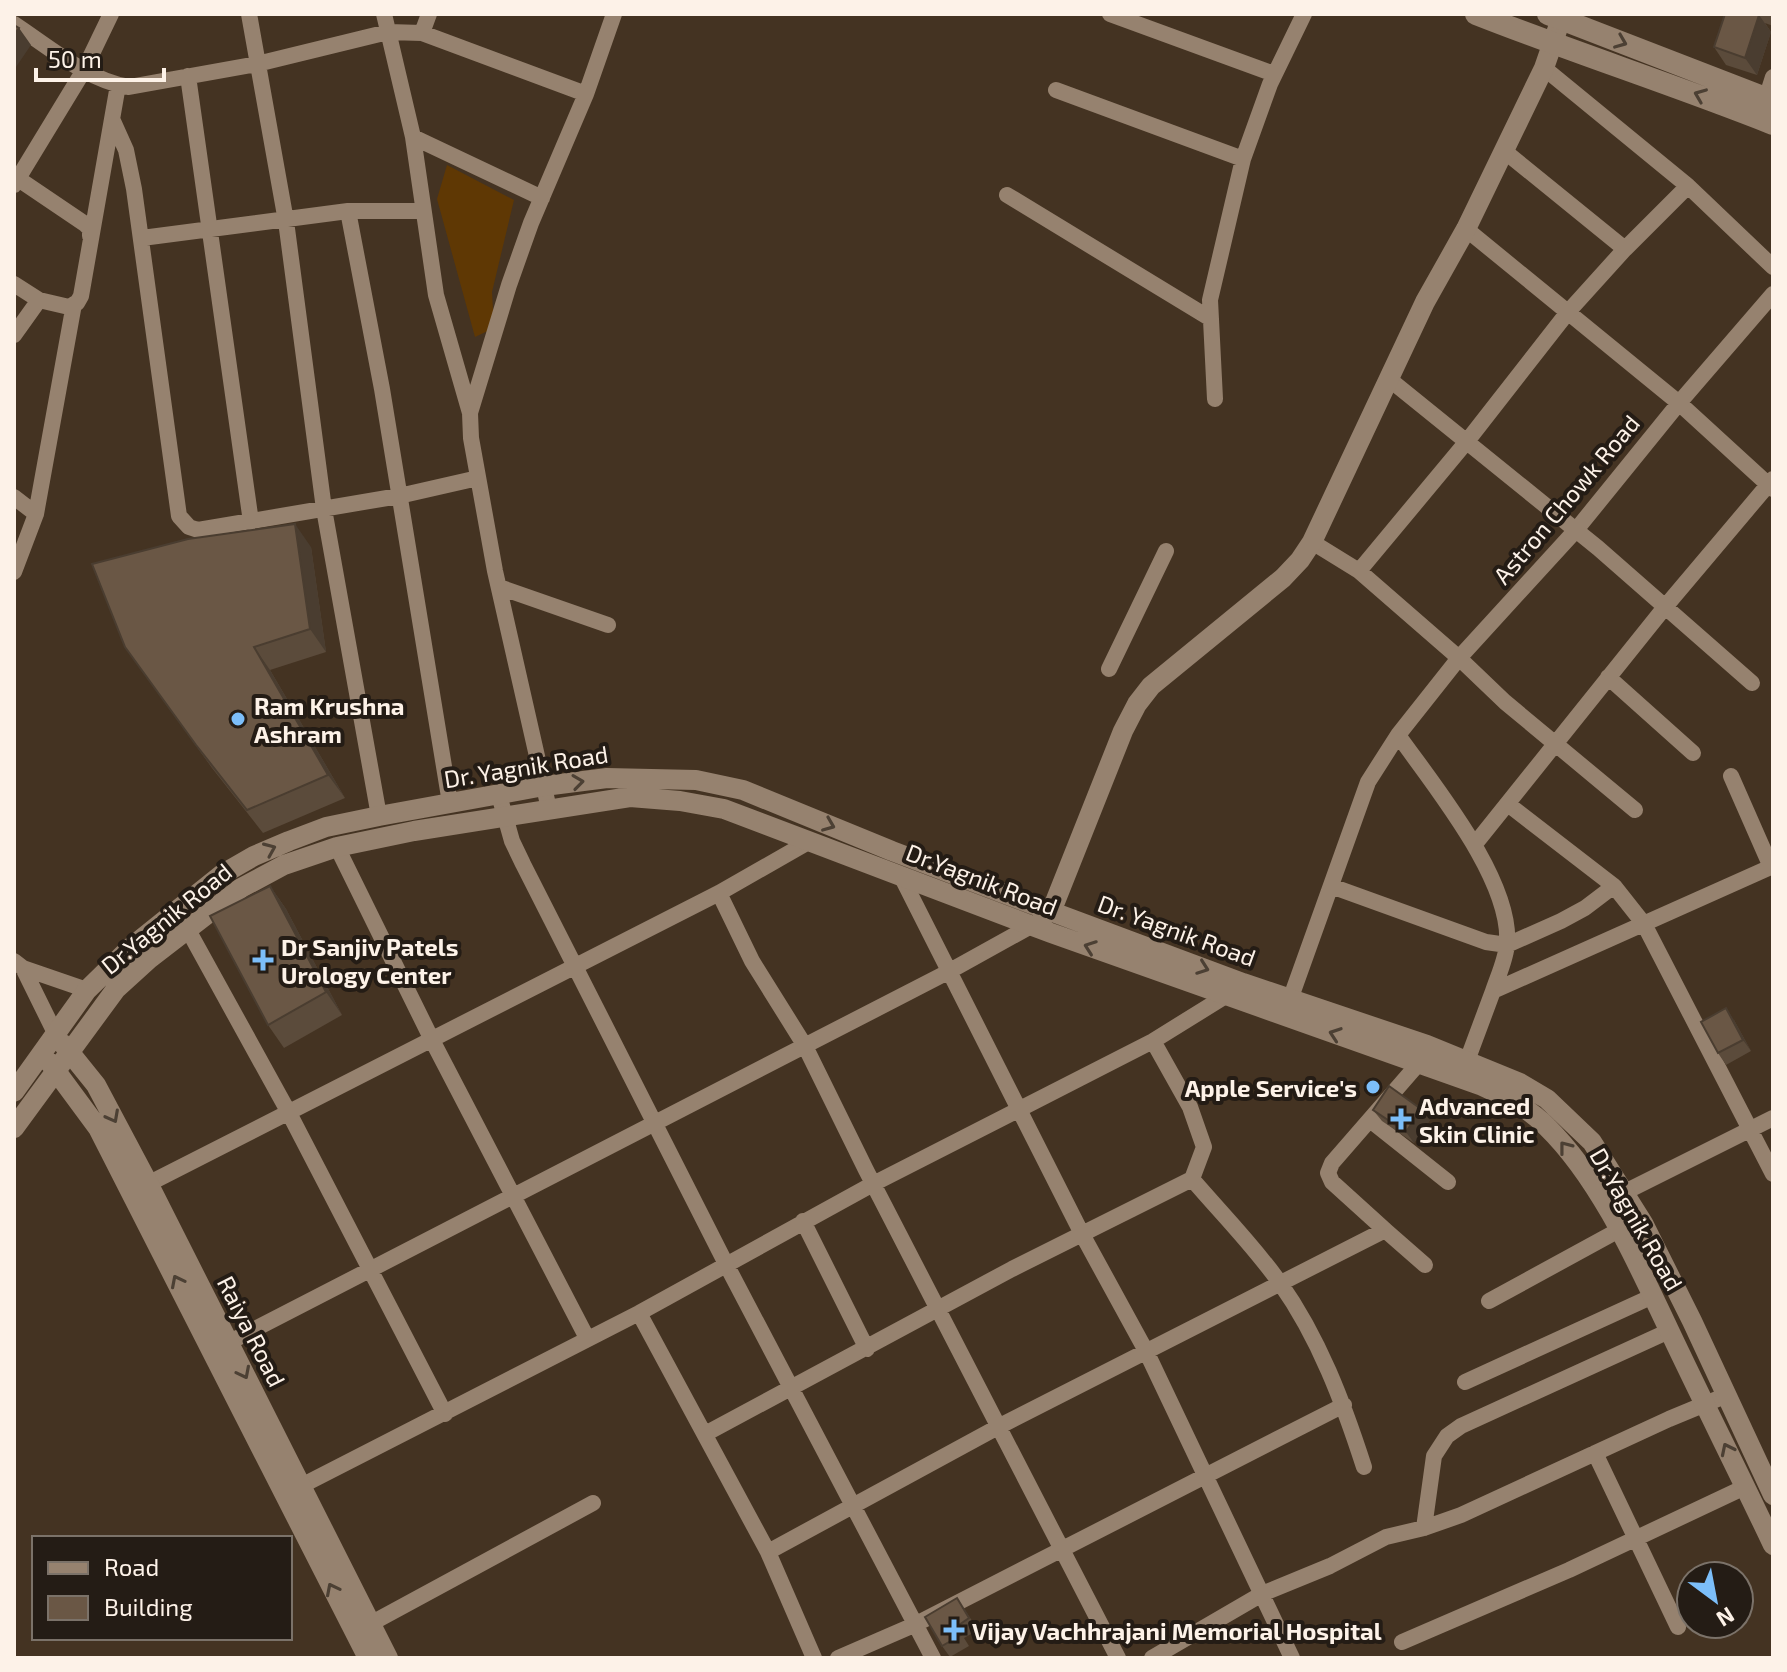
<svg xmlns="http://www.w3.org/2000/svg" width="1787" height="1672" viewBox="0 0 1787 1672" font-family="'Exo 2',sans-serif">
  <rect width="100%" height="100%" fill="#432"/>
  <path fill="#5f3804" d="M447 165 514 200 492 292 494 328 475 337 437 199Z"/>
  <g fill="none" stroke-linecap="round" stroke-linejoin="round">
    <path stroke="#96826f" stroke-width="16" d="M249 14 286 221 324 509 379 816
      M384 14 413 137 436 295 470 413 471 438 495 571 549 809
      M1110 14 1274 74
      M14 24C49 47 87 80 129 87L257 64 388 32 422 33 586 94
      M422 33 429 14
      M1544 68 1688 186 1773 267
      M188 76 251 522
      M1056 90 1243 159
      M1766 99 1773 77
      M113 121 126 150 134 189 179 516 189 527 198 530 399 496 478 478
      M413 137 542 198
      M1503 150 1625 249
      M14 176 85 224 90 229V236
      M14 185 84 70 111 14
      M1007 195 1211 319
      M348 211 382 389 450 803
      M1466 229 1679 403 1773 489
      M142 238 348 211H423
      M14 284 39 300 69 307 77 303 81 296 118 85
      M14 335 39 300
      M1389 379 1598 548 1752 683
      M1215 399 1210 300 1243 159 1270 84 1304 14
      M470 413 509 285 531 223 586 94 614 14
      M14 497 36 514
      M1312 542 1359 571 1459 658 1505 702 1635 810
      M1359 571 1468 440 1568 312 1625 249 1688 186
      M14 572 36 514 74 304
      M499 587 608 625
      M1109 669 1166 551
      M1608 677 1693 753
      M1398 735 1459 658 1576 530 1679 403 1773 294
      M1731 776 1771 867
      M499 795 512 841 523 864 726 1264 933 1658
      M1509 805 1614 886 1644 924 1773 1174
      M1475 844 1665 607 1773 479
      M337 847 432 1040 587 1338
      M901 876 1082 1234 1146 1351 1292 1658
      M1331 886 1486 942 1507 945 1561 921 1585 908 1614 886
      M719 893 752 961 805 1046 866 1170 1118 1658
      M187 928 289 1113 445 1414
      M14 961 23 968 87 990
      M23 968 56 1035
      M1286 1011 1368 782 1398 735C1434 786 1512 880 1507 944 1506 959 1498 976 1493 991
      M1153 1041 1190 1107 1204 1147 1192 1179C1221 1213 1254 1246 1280 1283 1319 1338 1343 1402 1364 1467
      M1464 1069 1493 991 1773 866
      M1370 1120 1448 1182
      M140 1188 719 893 810 841
      M1625 1192 1773 1118
      M803 1221 867 1349
      M1385 1230 1425 1265
      M1489 1301 1619 1230
      M639 1313 768 1552 814 1658
      M220 1347 948 972 1031 926
      M1465 1382 1653 1296
      M705 1434 1012 1269 1192 1179
      M1595 1453 1678 1627
      M301 1486 639 1313 873 1184 1153 1041 1232 992
      M1424 1528 1434 1456 1447 1436 1461 1426 1669 1331
      M768 1552 998 1427 1385 1230 1332 1182 1328 1173 1332 1163 1419 1063 1423 1053
      M370 1624 593 1503
      M1402 1642 1569 1570 1745 1487
      M838 1658 914 1625 1344 1405
      M1152 1658 1262 1594 1330 1566 1386 1537 1424 1528 1461 1515 1669 1419 1727 1395"/>
    <path stroke="#96826f" stroke-width="20" d="M1042 919 1055 902 1123 731 1137 704 1151 686 1283 578 1300 560 1312 542 1425 302 1466 229 1544 68 1561 19
      M63 1044 96 1085 148 1183 388 1658
      M50 1063 98 1128 368 1658
      M14 1092 87 990 130 948 221 875 254 856 289 841 326 827 379 816 544 786 607 778 696 780 743 790 892 851 1050 911 1243 983 1427 1045 1520 1083 1547 1099 1592 1142 1643 1223 1692 1321 1773 1495
      M14 1128 116 989 149 959 241 888 284 865 337 847 414 831 630 797 680 801 724 809 1051 933 1480 1085C1504 1096 1529 1108 1547 1127 1601 1180 1637 1263 1669 1330 1703 1402 1739 1473 1773 1545"/>
    <path stroke="#96826f" stroke-width="22" d="M1476 14C1575 53 1675 85 1773 124
      M1548 14 1773 101"/>
  </g>
  <path fill="#5b4b3b" d="M1725 14H1773V26L1765 23 1771 32 1757 75 1726 65 1714 47Z
    M311 547 326 652 270 670 345 798 263 833 212 768 125 647Z
    M270 886 286 909 342 1015 284 1048 268 1025Z
    M1734 1020 1751 1051 1726 1065 1718 1053Z
    M1373 1110 1430 1120 1414 1143 1382 1121Z
    M965 1610 978 1630 964 1638 969 1646 950 1657 942 1646Z"/>
  <path fill="#4a3d30" d="M1759 15 1771 32 1757 75 1745 58Z
    M19 28 31 45 14 70V35Z
    M295 524 311 547 326 652 310 629Z
    M254 647 270 670 345 798 328 775Z
    M270 886 286 909 342 1015 326 992Z
    M1726 1008 1734 1020 1751 1051 1743 1040Z
    M1421 1109 1430 1120 1414 1143 1406 1132Z"/>
  <path fill="#6a5745" stroke="#4a3d30" stroke-width="2" d="M1725 14 1759 15 1745 58 1714 47Z
    M14 25 19 28 14 35Z
    M295 524 310 629 254 647 328 775 247 810 196 745 125 647 92 564 188 539Z
    M270 886 326 992 268 1025 210 916Z
    M1726 1008 1743 1040 1718 1053 1701 1022Z
    M1389 1086 1421 1109 1406 1132 1373 1110Z
    M957 1598 969 1618 956 1627 961 1635 942 1646 925 1617Z"/>
  <defs><path id="oneway-chevron" d="M-2-3.5L2.5 0L-2 3.5" fill="none" stroke-width="1.6" stroke-linecap="round" stroke-linejoin="round" transform="scale(2)"/></defs>
  <g stroke="#4c4034">
    <use href="#oneway-chevron" transform="translate(1621 42) rotate(22)"/>
    <use href="#oneway-chevron" transform="translate(1700 95) rotate(-158)"/>
    <use href="#oneway-chevron" transform="translate(578 782) rotate(-8)"/>
    <use href="#oneway-chevron" transform="translate(829 825) rotate(22)"/>
    <use href="#oneway-chevron" transform="translate(270 849) rotate(-23)"/>
    <use href="#oneway-chevron" transform="translate(1090 947) rotate(-160)"/>
    <use href="#oneway-chevron" transform="translate(1203 968) rotate(20)"/>
    <use href="#oneway-chevron" transform="translate(1335 1034) rotate(-161)"/>
    <use href="#oneway-chevron" transform="translate(113 1117) rotate(62)"/>
    <use href="#oneway-chevron" transform="translate(1565 1147) rotate(-128)"/>
    <use href="#oneway-chevron" transform="translate(177 1281) rotate(-117)"/>
    <use href="#oneway-chevron" transform="translate(244 1373) rotate(63)"/>
    <use href="#oneway-chevron" transform="translate(1727 1449) rotate(-116)"/>
    <use href="#oneway-chevron" transform="translate(332 1589) rotate(-117)"/>
  </g>
  <g fill="#7cbef9" stroke="#241c15" stroke-width="3">
    <circle cx="238" cy="719" r="8"/>
    <path d="M259 948h8v8h8v8h-8v8h-8v-8h-8v-8h8z"/>
    <circle cx="1373" cy="1087" r="8"/>
    <path d="M1397 1107h8v8h8v8h-8v8h-8v-8h-8v-8h8z"/>
    <path d="M950 1618h8v8h8v8h-8v8h-8v-8h-8v-8h8z"/>
  </g>
  <g text-anchor="middle" dominant-baseline="central" stroke-width="8" stroke-linejoin="round" paint-order="stroke">
    <g font-size="24" fill="#fdf2e8" stroke="#241c15">
      <text transform="translate(1566 499) rotate(-50)">Astron Chowk Road</text>
      <text transform="translate(526 766) rotate(-9)">Dr. Yagnik Road</text>
      <text transform="translate(982 879) rotate(21)">Dr.Yagnik Road</text>
      <text transform="translate(166 918) rotate(-39)">Dr.Yagnik Road</text>
      <text transform="translate(1177 930) rotate(20)">Dr. Yagnik Road</text>
      <text transform="translate(1637 1219) rotate(60)">Dr.Yagnik Road</text>
      <text transform="translate(252 1331) rotate(63)">Raiya Road</text>
    </g>
    <g font-size="24" font-weight="bold" fill="#fdf2e8" stroke="#241c15" text-anchor="start">
      <text x="254" y="705">Ram Krushna<tspan x="254" dy="28">Ashram</tspan></text>
      <text x="281" y="946">Dr Sanjiv Patels<tspan x="281" dy="28">Urology Center</tspan></text>
      <text x="1357" y="1087" text-anchor="end">Apple Service's</text>
      <text x="1419" y="1105">Advanced<tspan x="1419" dy="28">Skin Clinic</tspan></text>
      <text x="972" y="1630">Vijay Vachhrajani Memorial Hospital</text>
    </g>
  </g>
  <rect width="1787" height="1672" fill="none" stroke="#fdf2e8" stroke-width="32"/>
  <rect x="32" y="1536" width="260" height="104" fill="#241c15" stroke="#7b7269" stroke-width="2"/>
  <rect x="48" y="1562" width="40" height="12" fill="#96826f" stroke="#7b7269" stroke-width="2"/>
  <text x="104" y="1576" font-size="24" fill="#fdf2e8">Road</text>
  <rect x="48" y="1596" width="40" height="24" fill="#6a5745" stroke="#7b7269" stroke-width="2"/>
  <text x="104" y="1616" font-size="24" fill="#fdf2e8">Building</text>
  <g transform="translate(1715 1600) rotate(148)"><circle r="38" fill="#241c15" stroke="#7b7269" stroke-width="2"/>
  <path d="M0-6L14 30L0 20L-14 30Z" fill="#7cbef9"/>
  <text y="-12" font-size="22" font-weight="bold" text-anchor="middle" fill="#fdf2e8">N</text>
  </g>
  <path d="M36 68v12h128v-12" fill="none" stroke="#fdf2e8" stroke-width="4"/>
  <text x="48" y="68" font-size="24" fill="#fdf2e8" stroke="#241c15" stroke-width="6" paint-order="stroke">50 m</text>
</svg>
